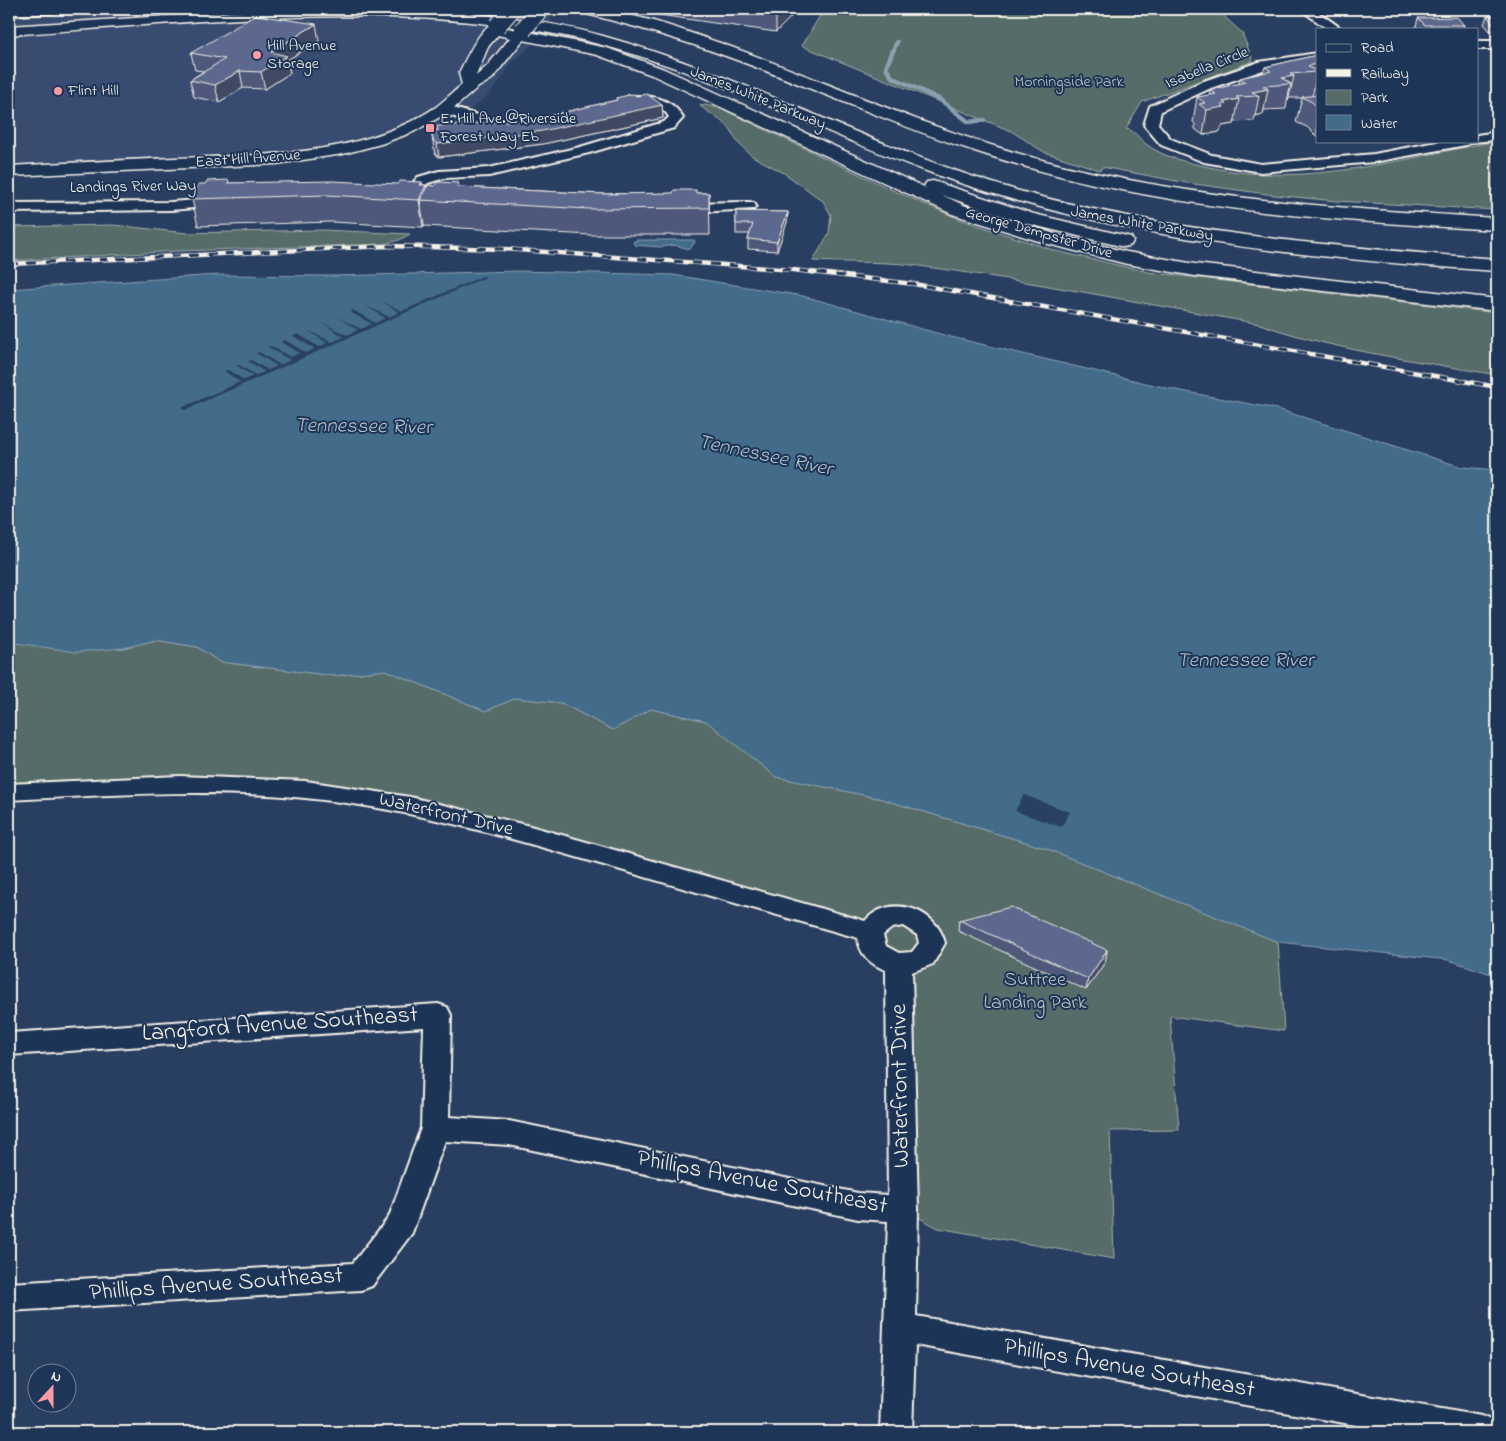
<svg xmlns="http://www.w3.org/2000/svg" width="1506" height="1441" viewBox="0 0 1506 1441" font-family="'Indie Flower',sans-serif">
  <rect width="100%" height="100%" fill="#293f62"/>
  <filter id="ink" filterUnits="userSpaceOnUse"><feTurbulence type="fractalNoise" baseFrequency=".02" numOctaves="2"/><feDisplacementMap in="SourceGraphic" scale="10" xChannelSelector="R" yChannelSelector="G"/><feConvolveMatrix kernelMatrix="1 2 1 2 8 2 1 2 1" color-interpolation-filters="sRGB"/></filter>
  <g filter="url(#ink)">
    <path fill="#384b6f" d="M9 9H558L543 31 524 53 513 61 496 87 484 99 470 110 404 138 347 153 284 163 9 177Z"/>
    <path fill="#576c68" stroke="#a6aea8" d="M824 9H1216L1242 33 1253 61 1142 102 1126 129C1136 131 1138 138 1146 144 1164 158 1187 162 1209 167 1305 189 1403 158 1497 141V210L1336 201 1274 195 1187 183 1102 167 1100 170 1044 152 1011 131 802 46Z
      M706 105 722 109 888 188 959 219 1056 251 1148 272 1497 313V375C1419 361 1336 351 1260 324 1145 304 1028 280 912 265 879 261 846 263 813 261L829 233 831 215 823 201 784 173 752 156 738 143 728 126 700 106Z
      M113 225 187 233 321 230 410 234 399 240 385 244 178 251 9 261V227Z
      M156 640 197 647 220 662 335 676 385 670 486 711 516 698 561 703 613 730 651 709 706 721 776 777 878 798 1045 848 1278 942 1284 1031 1170 1016 1179 1130 1110 1131 1114 1259 938 1228 903 1209 899 964 869 941 424 808 136 783 9 792V642L124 648Z"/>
    <path fill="#436c8a" stroke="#8aa1b0" d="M636 240H694L695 242 690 249 674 245 661 247 635 245 633 242Z
      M519 271 673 275 803 296 951 337 1171 389 1277 409 1462 467 1497 470V976L1449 960 1278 942 1045 848 878 798 776 777 706 721 651 709 613 730 561 703 516 698 486 711 385 670 335 676 220 662 197 647 156 640 124 648 76 652 9 642V289L217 275 334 276Z"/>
    <path fill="#293f62" d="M483 276 486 277 185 410 181 408 240 382 224 371 228 370 244 380 253 376 237 366 239 365 256 375 265 372 248 361 251 360 268 370 277 366 256 353 259 352 280 365 290 360 268 347 272 346 290 357 300 353 281 342 285 340 306 353 315 349 293 336 298 334 319 347 327 343 307 330 332 342 344 337 322 323 347 335 358 330 337 317 361 329 372 324 350 312 353 310 375 323 385 318 365 305 389 317 399 312 381 301 402 311Z
      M1024 795 1070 812 1061 827 1015 811Z"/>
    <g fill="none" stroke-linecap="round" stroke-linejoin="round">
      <path stroke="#8aa1b0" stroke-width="4.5" d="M897 42 886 67 892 77 939 99 969 122 984 120"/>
      <g stroke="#f4f1e8" stroke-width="4">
        <path id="street" d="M1300 9H1314L1342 29H1327Z
          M1477 41H1497V49H1477Z
          M1317 53V61L1266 69 1211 88 1161 111 1158 124 1171 139 1212 155 1261 164 1374 154 1442 141H1477V135L1497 132V140L1472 142 1466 145 1374 162 1261 172 1204 162 1161 145 1144 125 1150 106 1201 82 1259 62Z
          M643 96C660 97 674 102 683 118L674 128 589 153 489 176 445 178 428 183 418 194 422 198 420 201H407L400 197 418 177 439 171 489 168 580 147 664 122 669 117C657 96 632 112 622 100L629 96Z
          M443 105 491 119 518 121 525 125C514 139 454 116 438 112L436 109Z
          M224 198 229 199 231 202 229 205 171 210 9 212V203L171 202Z
          M749 202 754 203 756 206 754 209 679 213 671 208 679 203Z
          M179 776 306 781 410 797 530 826 865 921C889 893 937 908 945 943L933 964 912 972 918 1209 916 1316 1481 1416 1493 1421 1497 1432H1394L915 1345 912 1432H880L888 1221 858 1219 509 1145 445 1141 412 1233 372 1286 361 1290 9 1311V1283L353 1263 389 1217 421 1128 424 1027 9 1055V1033L438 1004 447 1007 451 1015 449 1117 509 1121 858 1193 888 1195 886 970C871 965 859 954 858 938 769 913 679 887 590 861 496 834 402 807 305 798 206 788 108 795 9 800V784ZM903 926 917 935 919 943 912 952 899 953 886 946 883 935 892 928Z"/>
      </g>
      <g stroke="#f4f1e8" stroke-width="3">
        <path id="secondary" d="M9 9H61L54 13 9 16Z
          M497 21 502 23 504 27 516 30 523 25 528 27 531 30 529 32 607 48 664 69 966 206 1061 236 1127 252 1195 264 1497 299V311L1195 276 1127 264 1048 244 952 214 652 75 597 55 523 40 492 79 477 88 451 111 413 132 381 144 343 154 276 164 9 176V166C64 163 120 160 175 158 262 155 361 157 436 107 445 100 453 92 462 85L459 73C466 59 481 25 497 21ZM498 35 510 38 487 66 476 76 488 47Z"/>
      </g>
      <g stroke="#f4f1e8" stroke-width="3">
        <path id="highway" d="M277 9C385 8 498 7 603 36 747 76 879 152 1023 192 1178 234 1338 247 1497 259V271C1309 258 1118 240 940 176 808 129 683 56 544 32 372 1 182 23 9 35V26Z
          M577 9C626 9 674 27 720 43 813 76 903 118 997 147 1159 198 1329 208 1497 218V230C1325 221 1148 208 984 154 899 127 818 90 734 59 683 40 631 25 579 12Z
          M933 181 1034 214 1131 237 1133 241 1131 245 1124 247 1020 222 927 190 924 186 927 182Z"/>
      </g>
      <use href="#street" fill="#1d3557" fill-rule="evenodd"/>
      <use href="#secondary" fill="#1d3557" fill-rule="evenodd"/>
      <use href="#highway" fill="#1d3557" fill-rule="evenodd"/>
      <g stroke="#f4f1e8" stroke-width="4.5">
        <path id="rail" d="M9 264 387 246 504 249 793 270 914 284 1497 387"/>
      </g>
      <use href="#rail" stroke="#1d3557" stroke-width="3" stroke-dasharray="9" stroke-linecap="butt"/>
      <g stroke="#f4f1e8" stroke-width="19" stroke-linecap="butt">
        <path id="secondary-bridge" d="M497 26 512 9
          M523 30 540 9"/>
      </g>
      <use href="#secondary-bridge" stroke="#1d3557" stroke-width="17"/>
    </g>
    <path fill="#4e597a" stroke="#f4f1e8" d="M651 9H792V16L776 32 652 14Z
      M1487 16H1497V31H1490L1484 24Z
      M1418 18 1464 25 1463 29H1418L1416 26Z
      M319 41 287 60 290 73 265 89 243 88 219 102 194 97 190 80 204 71 195 70 191 53Z
      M1317 55V87L1314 88 1312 96 1317 95V137L1307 127 1296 122 1302 98H1289L1288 101H1287L1286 109 1264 110 1263 114 1255 116 1254 121 1234 122V124L1222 126 1221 129 1220 130 1219 132 1203 135 1195 129V124L1193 122 1197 97 1209 96 1210 90 1239 84 1240 78 1263 73 1265 67Z
      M637 96 662 105 663 118 543 144 439 157 435 154 431 131 535 119 617 100 616 98Z
      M230 183 423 185H426V189L459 187 603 194 709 193 710 235H591L424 226V224L423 227 332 222 198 226 192 199Z
      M736 211 788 212 787 222 777 251 748 249V239L750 234H736Z
      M959 920 1107 950 1105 962 1086 990 958 931Z"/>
    <path fill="#404863" stroke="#f4f1e8" d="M776 9H792V16L776 32Z
      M1354 9H1370V10L1353 12Z
      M316 24 319 41 287 60 290 73 265 89 261 72 271 52Z
      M1317 64V72L1308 66Z
      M240 71 243 88 219 102 215 85Z
      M1317 74V87L1314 88Z
      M1294 76 1288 101H1287L1291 84 1282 78Z
      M1268 89 1263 114 1255 116 1259 96 1252 92Z
      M1239 99 1234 124 1222 126 1221 129 1220 130 1219 132 1203 135 1207 110 1223 102Z
      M662 105 663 118 543 144 439 157 437 144Z
      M422 182 423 191 426 185 428 200H420L424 224 423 227 419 200 420 185Z
      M788 212 787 222 777 251V242Z
      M1107 950 1105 962 1086 990 1088 979Z"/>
    <path fill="#5b678e" stroke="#f4f1e8" d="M256 15 316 24 271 52 287 56 261 72 240 71 215 85 190 80 225 59 191 53Z
      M1487 16H1497V23H1492Z
      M1457 17 1464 25H1425L1418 18Z
      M1317 55V64L1308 66 1317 72 1290 74 1294 76 1282 78 1291 84 1263 86 1268 89 1252 92 1259 96 1236 97 1239 99 1223 102 1226 104 1221 105 1224 107 1207 110 1199 104 1205 103 1197 97 1216 94 1210 90 1246 82 1240 78 1271 71 1265 67Z
      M633 94 637 96 647 94 662 105 542 131 437 144 433 140 431 131 438 130 437 126 535 119 617 100 616 98Z
      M1317 95V107L1312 102 1302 97Z
      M229 180 228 183 332 181 398 184 400 181 422 182 420 185H426L419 200 327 195 192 199 199 184H205L207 181Z
      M437 182 459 183 457 187 603 194 673 193 674 190H696V193H709V208L589 209 420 200 428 185 435 186Z
      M736 211 788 212 777 242 748 239 753 224H736Z
      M1011 907 1107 950 1088 979 959 920Z"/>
  </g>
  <g fill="#ff9aa2" stroke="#1d3557" stroke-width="2">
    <circle cx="257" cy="55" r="5"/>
    <circle cx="58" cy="91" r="5"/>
    <rect x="425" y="123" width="10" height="10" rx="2.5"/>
  </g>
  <g text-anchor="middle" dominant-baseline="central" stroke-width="4" stroke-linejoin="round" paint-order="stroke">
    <g font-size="16" fill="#f4f1e8" stroke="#1d3557" text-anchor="start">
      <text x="267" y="46">Hill Avenue<tspan x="267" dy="18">Storage</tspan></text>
      <text x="68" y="91">Flint Hill</text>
      <text x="440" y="119">E. Hill Ave.@Riverside<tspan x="440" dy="18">Forest Way Eb</tspan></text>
    </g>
    <g font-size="16" fill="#f4f1e8" stroke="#1d3557">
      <text transform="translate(1207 68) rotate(-22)">Isabella Circle</text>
      <text transform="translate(758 98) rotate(22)">James White Parkway</text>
      <text transform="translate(248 159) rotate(-4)">East Hill Avenue</text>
      <text transform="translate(133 187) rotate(-1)">Landings River Way</text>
      <text transform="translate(1142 224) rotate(10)">James White Parkway</text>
      <text transform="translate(1039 233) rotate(16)">George Dempster Drive</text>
    </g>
    <g font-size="16" fill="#bdc2bb" stroke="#1d3557">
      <text x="1069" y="82">Morningside Park</text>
    </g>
    <g font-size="20" fill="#f4f1e8" stroke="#1d3557">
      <text transform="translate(446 815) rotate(13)">Waterfront Drive</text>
    </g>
    <g font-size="20" fill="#bdc2bb" stroke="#1d3557">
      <text x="1035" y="980">Suttree<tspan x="1035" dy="23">Landing Park</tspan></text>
    </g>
    <g font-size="21" font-style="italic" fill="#b6c2c7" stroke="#1d3557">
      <text transform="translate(363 427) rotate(1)">Tennessee River</text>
      <text transform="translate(765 456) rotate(12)">Tennessee River</text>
      <text x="1245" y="661">Tennessee River</text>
    </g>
    <g font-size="24" fill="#f4f1e8" stroke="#1d3557">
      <text transform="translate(280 1025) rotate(-4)">Langford Avenue Southeast</text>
      <text transform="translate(901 1086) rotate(-91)">Waterfront Drive</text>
      <text transform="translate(762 1183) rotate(11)">Phillips Avenue Southeast</text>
      <text transform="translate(216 1285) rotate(-4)">Phillips Avenue Southeast</text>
      <text transform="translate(1129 1369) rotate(10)">Phillips Avenue Southeast</text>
    </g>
  </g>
  <rect width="1506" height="1441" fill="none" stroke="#1d3557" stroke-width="30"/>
  <rect x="15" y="15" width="1476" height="1411" fill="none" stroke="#f4f1e8" stroke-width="2" filter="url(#ink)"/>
  <rect x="1316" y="28" width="162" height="115" fill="#1d3557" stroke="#738091"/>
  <rect x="1326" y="44" width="25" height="8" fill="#1d3557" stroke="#738091"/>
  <text x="1361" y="52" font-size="15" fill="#f4f1e8">Road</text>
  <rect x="1326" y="69" width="25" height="8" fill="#f4f1e8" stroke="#738091"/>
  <text x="1361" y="78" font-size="15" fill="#f4f1e8">Railway</text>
  <rect x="1326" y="90" width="25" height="15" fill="#576c68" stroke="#738091"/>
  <text x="1361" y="102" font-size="15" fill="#f4f1e8">Park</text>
  <rect x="1326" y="115" width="25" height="15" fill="#436c8a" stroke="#738091"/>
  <text x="1361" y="128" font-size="15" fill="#f4f1e8">Water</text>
  <g transform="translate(52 1388) rotate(21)"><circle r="24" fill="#1d3557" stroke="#738091"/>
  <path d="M0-4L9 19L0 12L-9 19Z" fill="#ff9aa2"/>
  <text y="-8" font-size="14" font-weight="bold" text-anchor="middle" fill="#f4f1e8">N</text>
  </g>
</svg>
